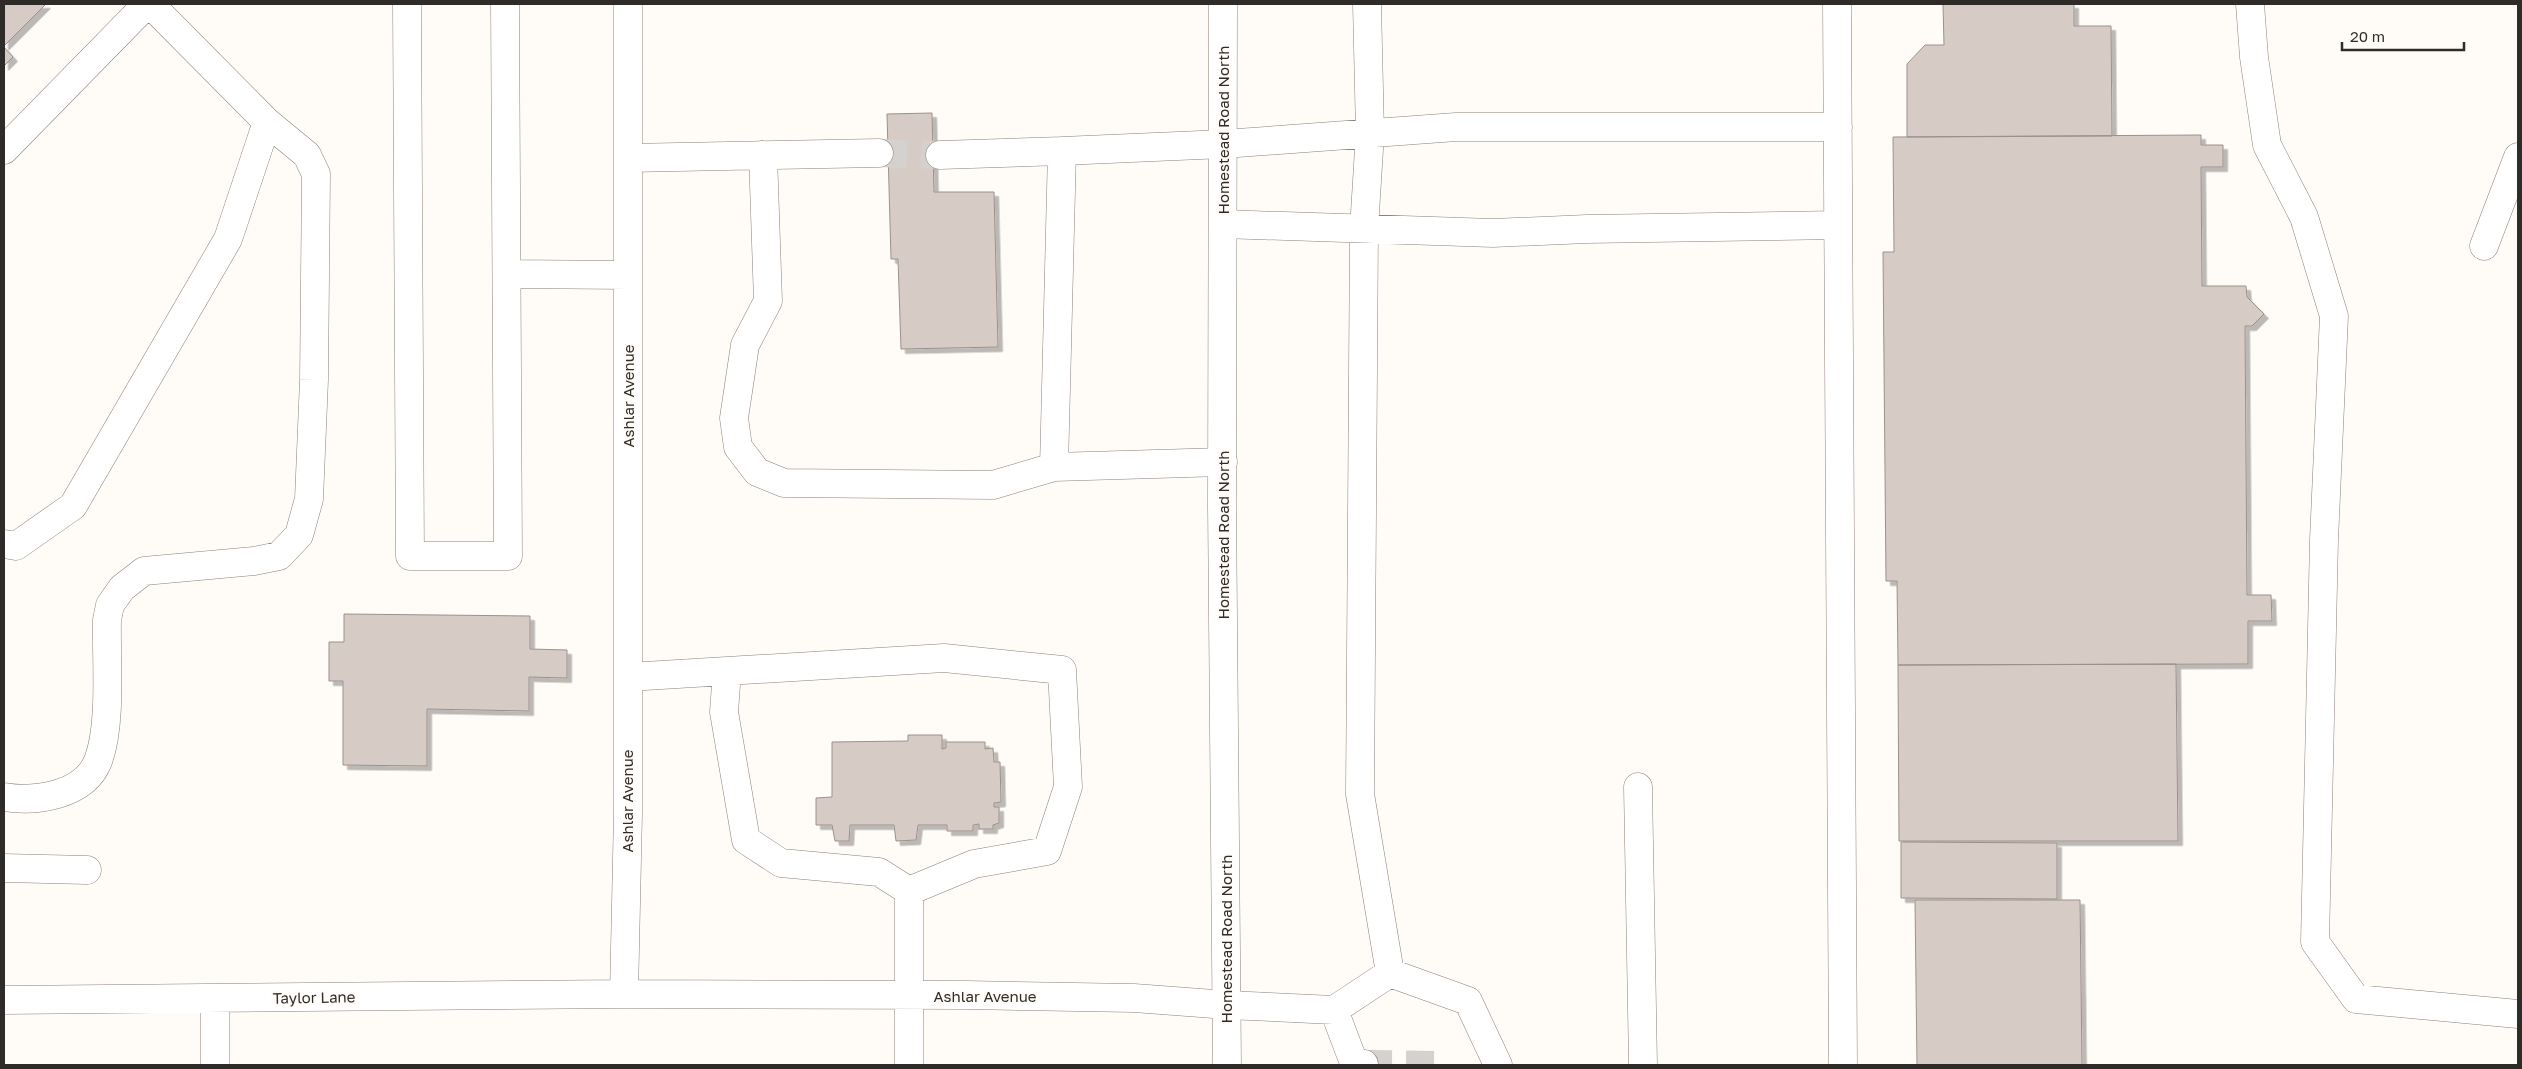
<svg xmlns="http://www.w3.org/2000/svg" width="2522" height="1069" viewBox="0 0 2522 1069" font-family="'Golos Text',sans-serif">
  <defs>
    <filter id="shadow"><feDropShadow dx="4.5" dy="4.5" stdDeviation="0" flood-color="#0004"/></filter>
  </defs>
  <rect width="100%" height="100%" fill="#fffbf7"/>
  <path fill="#d7ccc5" stroke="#9a918a" filter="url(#shadow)" d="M4 4H46L4 46Z
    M1943 4H2074V26H2111L2112 136 1907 137V64L1925 45H1944Z
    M4 47 13 57 4 66Z
    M932 113 934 192H994L998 347 901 349 898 259H891L887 114Z
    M2201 135V145H2223V167H2201L2202 286H2246L2247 297 2264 314 2252 326H2245L2247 595H2271L2272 621H2248V664L1898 665 1897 581H1886L1883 252H1894L1893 137Z
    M344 614 530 616V649L567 650V678L529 677V711L427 709V766L343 765V681H329V642H344Z
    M2176 664 2178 841H1899L1898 665Z
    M908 735H942V749L946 748V742H985V749L993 748 994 762H1000L1001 802 994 803V807H999V823L993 825V829H979V824L973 825V831H947V825H918L916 840 896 841 894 825H850L849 841H835L832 825H816V798L832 797V742L908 741Z
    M1901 842 2057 843V899L1901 898Z
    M1915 900H2080L2082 1065H1917Z"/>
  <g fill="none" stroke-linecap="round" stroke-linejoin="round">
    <path stroke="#d5d1ce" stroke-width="28" stroke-dasharray="28 14" stroke-linecap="butt" d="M879 153 940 155
      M1364 1064 1444 1065"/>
    <g stroke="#8b817b" stroke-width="29">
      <path id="minor" d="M407 4 410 556H508L505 4
        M1367 4 1370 133 1364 229 1360 794 1390 973
        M1837 4 1843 1065
        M2250 4 2254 57 2267 145 2304 217 2334 316 2324 540 2315 942 2356 999 2518 1014
        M4 150 147 4
        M763 155 768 301 745 345 734 418 738 447 757 472 784 483 993 485 1054 467
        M940 155 1062 151
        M628 158 879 153
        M1223 224 1493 233 1587 229 1838 225
        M2484 246 2518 157
        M507 274 628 275
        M1223 462 1054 467 1062 151 1224 144 1456 127H1838
        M4 544 16 546 73 506 228 239 267 122 150 4
        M944 658 1062 670 1068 787 1047 851 974 864 909 891 879 872 781 863 746 840 724 712 727 671Z
        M628 677 727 671
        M1638 787 1643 1065
        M4 797C35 802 84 796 98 761 112 724 106 661 107 620L110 605 122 588 144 571 254 561 279 556 299 535 309 499 314 380 316 174 307 155 267 122
        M4 868 87 870
        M624 994 628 813V4
        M215 998V1065
        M4 1000 624 994 967 995 1134 998 1227 1005 1334 1010 1390 973 1468 1001 1498 1065
        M1334 1010 1354 1063 1364 1064
        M909 1065V891"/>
    </g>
    <g stroke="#8b817b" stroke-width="29">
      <path id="major" d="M1223 4 1222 505 1227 1065"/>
    </g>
    <use href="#minor" stroke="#fff" stroke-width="28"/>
    <use href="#major" stroke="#fff" stroke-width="28"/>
  </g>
  <g text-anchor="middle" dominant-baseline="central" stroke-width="4" stroke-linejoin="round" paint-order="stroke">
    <g font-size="15" fill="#2f2b28" stroke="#fffbf7">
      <text transform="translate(1223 130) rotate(-90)">Homestead Road North</text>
      <text transform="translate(628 396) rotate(-90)">Ashlar Avenue</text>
      <text transform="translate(1223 535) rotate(-90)">Homestead Road North</text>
      <text transform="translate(627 801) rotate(-90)">Ashlar Avenue</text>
      <text transform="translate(1226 939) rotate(-90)">Homestead Road North</text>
      <text x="985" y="996">Ashlar Avenue</text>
      <text transform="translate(314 997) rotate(-1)">Taylor Lane</text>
    </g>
  </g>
  <rect width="2522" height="1069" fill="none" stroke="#2f2b28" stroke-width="10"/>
  <path d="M2342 42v8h122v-8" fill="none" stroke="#2f2b28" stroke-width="2.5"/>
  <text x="2350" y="42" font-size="15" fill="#2f2b28" stroke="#fffbf7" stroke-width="4" paint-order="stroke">20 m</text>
</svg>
